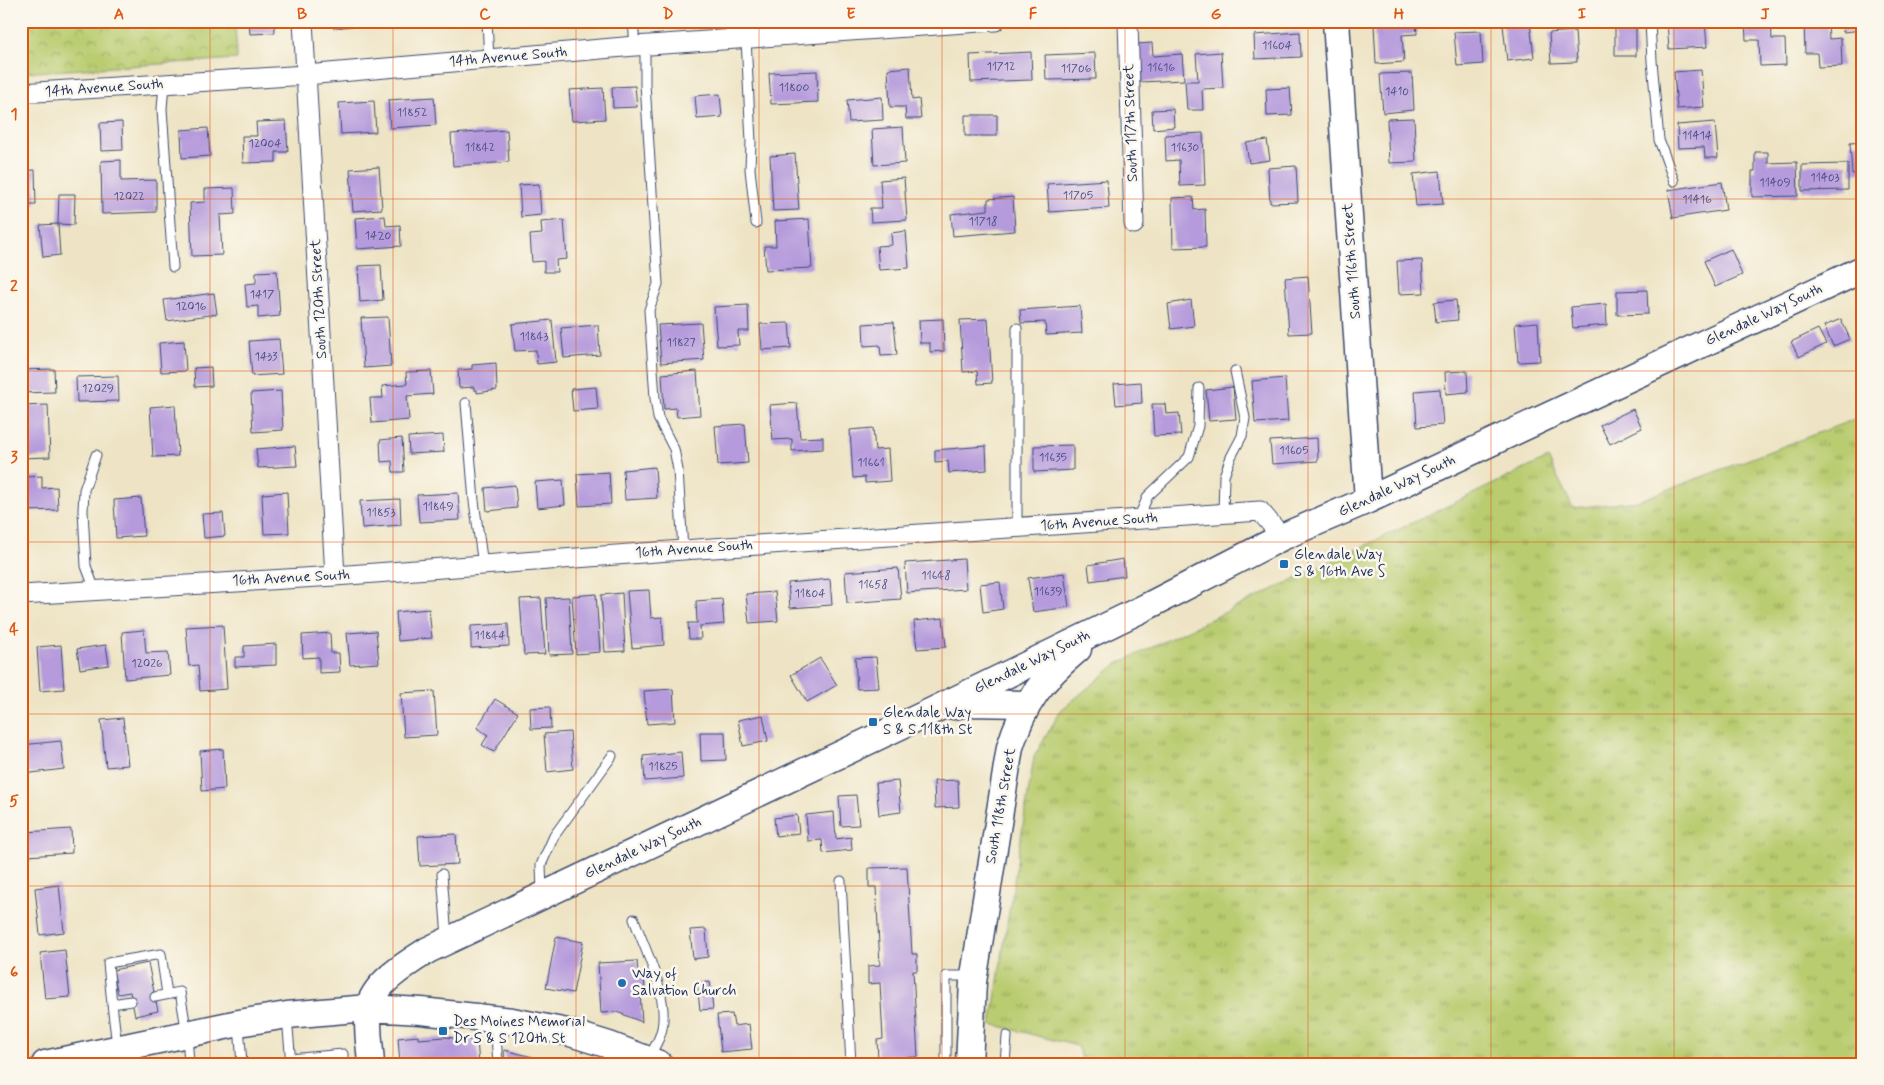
<svg xmlns="http://www.w3.org/2000/svg" width="1884" height="1085" viewBox="0 0 1884 1085" font-family="Mynerve,sans-serif">
  <defs>
    <pattern id="grass-tufts" width="24" height="20" patternUnits="userSpaceOnUse" patternTransform="scale(1.25)"><rect width="24" height="20" fill="#b9cc6f"/><path d="M3 7l-1-3M5 7V3M7 7l1-3M15 17l-1-3M17 17v-4M19 17l1-3" fill="none" stroke="#96a65e"/></pattern>
    <pattern id="park-crowns" width="20" height="18" patternUnits="userSpaceOnUse" patternTransform="scale(1.25)"><rect width="20" height="18" fill="#b9cc6f"/><path d="M2 6a3 3 0 1 1 6 0M12 15a3 3 0 1 1 6 0" fill="none" stroke="#96a65e"/></pattern>
  </defs>
  <rect width="100%" height="100%" fill="#fbf7ec"/>
  <filter id="ink" filterUnits="userSpaceOnUse"><feTurbulence type="fractalNoise" baseFrequency=".02" numOctaves="2"/><feDisplacementMap in="SourceGraphic" scale="10" xChannelSelector="R" yChannelSelector="G"/><feConvolveMatrix kernelMatrix="1 2 1 2 8 2 1 2 1" color-interpolation-filters="sRGB"/></filter>
  <filter id="wash" filterUnits="userSpaceOnUse"><feTurbulence type="fractalNoise" baseFrequency=".0096" numOctaves="4" result="noise"/><feDisplacementMap in="SourceGraphic" scale="20" xChannelSelector="R" yChannelSelector="G"/><feGaussianBlur stdDeviation="1.12" result="paint"/><feColorMatrix in="noise" values="0 0 0 0 0 0 0 0 0 0 0 0 0 0 0 0 0 1.4 0 .05"/><feComposite in="paint" operator="in"/></filter>
  <g filter="url(#wash)">
    <rect width="100%" height="100%" fill="#eee4c5"/>
    <path fill="url(#grass-tufts)" stroke="#6a7e66" d="M1863 416V1064H1084L1077 1046 991 1024 1034 757 1061 710 1117 664 1548 458 1573 508 1638 501Z"/>
    <path fill="url(#park-crowns)" stroke="#6a7e66" d="M21 21H235L237 59 21 73Z"/>
    <g id="blocks">
      <path fill="#b69bdc" d="M249 21H274L275 33 250 34Z
        M332 21H383V23L333 28Z
        M1416 21 1417 34 1402 35 1404 62 1376 64 1374 24Z
        M1667 21H1705L1707 47 1669 49Z
        M1745 21H1771L1772 39H1785L1786 65 1760 66 1759 40H1746Z
        M1804 21H1828L1829 39 1841 38 1842 66 1818 67 1817 53H1805Z
        M1842 21H1863V30L1843 32Z
        M1530 22 1534 58 1507 61 1503 25Z
        M1636 26V56H1615V27Z
        M1481 31 1483 64 1457 66 1454 32Z
        M1575 31 1577 62 1551 63 1549 33Z
        M1300 32 1301 57 1255 59 1254 35Z
        M1152 43 1153 56 1182 54 1184 80 1140 82 1137 44Z
        M1031 52 1032 80 971 82 970 55Z
        M1221 52 1223 88 1202 89 1203 110H1187L1185 81H1198L1196 54Z
        M1095 53 1096 79 1046 80 1045 55Z
        M910 67 912 100 919 99 921 119H906L905 107H890L888 69Z
        M1701 70 1704 107 1677 109 1674 72Z
        M817 71 818 102 771 104 769 73Z
        M1412 73 1414 110 1383 113 1380 74Z
        M635 86 637 107 613 108 612 87Z
        M603 88 605 119 572 121 569 90Z
        M1290 88 1292 115 1267 116 1266 89Z
        M720 94 722 117 697 119 695 96Z
        M434 97 436 125 390 128 388 100Z
        M882 97 883 120 849 122 847 100Z
        M374 101 376 132 341 134 339 103Z
        M1173 109 1174 127 1153 129 1152 110Z
        M965 115H997V136H965Z
        M1414 118 1416 162 1389 163 1387 119Z
        M286 121 288 152H276V162L243 163 242 136H257L256 122Z
        M122 122 123 150 101 151 100 123Z
        M1715 122 1718 158H1705L1704 147 1678 148 1677 125Z
        M903 127 905 163 874 165 872 129Z
        M208 128 210 156 182 158 181 130Z
        M507 130 509 162 453 166 451 134Z
        M1203 133 1205 185 1180 186 1179 160 1166 161 1165 135Z
        M1267 140 1270 160 1249 163 1246 143Z
        M1863 142V173L1852 174 1850 143Z
        M1755 152H1768V163L1797 162 1798 196 1752 197V171H1755Z
        M795 154 799 210 773 211 770 156Z
        M121 160V181L156 180V212L102 214 101 161Z
        M1848 164V190L1802 191V165Z
        M1296 166 1298 202 1270 203 1268 168Z
        M379 167 382 209 353 211 350 169Z
        M35 170 36 205H21V171Z
        M1440 171 1443 204 1416 206 1413 174Z
        M904 178 907 220 871 222 870 208H882L880 180Z
        M1107 180 1109 208 1049 212 1047 184Z
        M1722 182 1726 210 1673 218 1668 190Z
        M539 184 541 215 521 217 519 185Z
        M234 188 235 214 220 215 222 255 192 256 190 203 205 202V189Z
        M59 194H75L74 225 58 224Z
        M1013 197 1015 231 953 236 951 214 988 210V199Z
        M1193 197 1194 210 1205 209 1206 247 1173 248 1172 198Z
        M385 216 386 226 400 225 401 246 357 249 355 218Z
        M809 219 812 268 766 270 764 246H776L775 221Z
        M564 220 567 259 556 260 557 272H544V261L532 262 530 235 542 234 541 222Z
        M58 224 60 255 43 257 40 225Z
        M906 231 909 268 879 270 877 246 892 245 891 233Z
        M1731 249 1742 275 1715 287 1704 261Z
        M1422 260 1424 293 1399 294 1397 261Z
        M381 265 383 300 360 302 358 266Z
        M277 271 280 316 258 318V306L247 307 245 284 256 283V272Z
        M1308 276 1312 333 1289 334 1285 278Z
        M1647 290 1648 314 1617 315V291Z
        M214 293 217 314 167 321 164 300Z
        M1191 300 1194 326 1171 329 1168 304Z
        M1456 300 1458 320 1436 322 1434 302Z
        M1606 304 1607 325 1573 328 1571 307Z
        M748 305 749 331H738L739 345 717 346 714 307Z
        M1080 306 1082 333 1046 335 1045 322 1021 323 1020 310Z
        M388 317 391 366 364 368 361 318Z
        M943 319 944 351 930 352V343H920L919 320Z
        M988 319 992 383 978 384 977 371 963 372 960 320Z
        M1841 319 1850 339 1833 346 1824 326Z
        M552 320 556 362 537 364 536 350 515 351 512 324Z
        M894 322 897 355 881 356 880 345 864 346 863 324Z
        M1538 322 1540 361 1518 362 1515 324Z
        M701 323 704 360 661 363 658 325Z
        M789 323 791 348 762 350 760 324Z
        M598 325 600 355 564 358 561 328Z
        M1818 329 1826 344 1799 357 1791 342Z
        M279 339 282 374 252 376 249 341Z
        M184 341 186 371 161 372 159 343Z
        M496 363 497 390 477 393V390H474V387L459 388 458 370 472 369V365Z
        M211 367 212 386 195 387 194 368Z
        M54 369 55 392 21 393V370Z
        M431 371 433 394 407 396 409 420 372 423 370 398H383L382 386 407 384 406 372Z
        M697 371 700 415 677 417 676 408 664 409 662 374Z
        M1467 371 1468 392 1446 394 1445 372Z
        M118 376 119 401 77 402 76 377Z
        M1285 378 1288 421 1255 423 1252 381Z
        M1141 382 1142 403 1116 405 1114 384Z
        M596 387 598 409 573 411 571 389Z
        M1233 387 1236 419 1209 421 1206 390Z
        M1440 389 1443 425 1417 427 1415 391Z
        M281 391 283 430 253 432 251 393Z
        M797 403 800 438 823 437V449L792 451V439L773 440 770 405Z
        M1152 404H1165L1166 414 1179 413 1181 435 1154 436Z
        M48 405 50 457 21 458V406Z
        M175 405 178 456 153 457 150 407Z
        M1633 409 1642 428 1610 444 1600 425Z
        M745 424 748 463 718 465 715 426Z
        M873 428 875 450 888 449 890 481 865 483V477L853 478 850 430Z
        M443 435 444 452 409 454 408 437Z
        M402 438 404 472H393L392 461 381 462 380 440Z
        M1317 438 1318 461 1272 464 1270 441Z
        M1073 445V470L1034 472V446Z
        M295 446 297 466 258 468 256 449Z
        M986 446 987 470 949 473 948 461 935 462V450Z
        M655 467 657 498 625 500 623 470Z
        M609 472 611 504 579 506 577 474Z
        M42 476V488L57 487 58 510 28 511 27 477Z
        M563 480 565 505 537 508 535 482Z
        M515 485 517 508 487 511 485 488Z
        M287 492 289 533 264 534 262 494Z
        M458 493 460 520 419 522 417 495Z
        M141 498 144 536 116 538 114 500Z
        M400 499 401 525 362 528 360 501Z
        M223 513 225 536 204 538 202 514Z
        M964 559 966 589 907 593 905 563Z
        M1123 559 1125 576 1090 581 1088 565Z
        M898 568 901 599 847 603 845 572Z
        M1064 573 1069 607 1033 612 1028 578Z
        M830 579 832 605 790 608 788 583Z
        M1000 582 1003 609 983 612 980 584Z
        M649 590 651 618 662 617 664 645 632 648 627 591Z
        M775 592 778 621 749 623 746 594Z
        M622 593 625 651 605 652 601 595Z
        M596 594 600 652 576 654 572 596Z
        M569 597 572 654 549 655 546 598Z
        M541 598 545 654 524 655 520 599Z
        M722 599 724 624 700 626 701 639H689L688 623H697L696 601Z
        M429 609 432 638 398 641 396 612Z
        M943 618 946 647 917 649 914 621Z
        M508 624 509 646 471 648V626Z
        M223 625 227 689 200 691 198 665 189 666 186 627Z
        M144 630 146 653 168 652 170 675 125 679 122 632Z
        M376 631 379 663 350 665 347 633Z
        M330 633 331 653H339L340 672 319 673V657L303 658 302 635Z
        M276 644V665L235 667V657H244V646Z
        M61 645 64 689 40 691 37 647Z
        M106 645 109 665 80 669 77 649Z
        M876 657 879 688 857 689 855 658Z
        M820 658 837 685 807 702 791 675Z
        M673 689 675 722 647 724 644 691Z
        M434 691 437 735 404 737 401 693Z
        M495 699 518 713 494 752 482 745 488 735 477 728Z
        M550 707 551 728 531 729 530 708Z
        M763 715 768 741 743 746 738 720Z
        M123 718 128 765 106 767 101 720Z
        M570 732 573 769 547 772 544 734Z
        M700 732H725L726 760 701 761Z
        M61 741 64 769 23 774 21 745Z
        M223 749 225 789 202 791 200 751Z
        M681 752 683 778 645 781 643 756Z
        M958 780 959 807 935 808 934 781Z
        M898 781 901 812 879 815 876 783Z
        M856 795 859 825 841 826 839 796Z
        M834 812 836 839 851 837 852 850 823 853 822 840 808 841 806 815Z
        M797 815 799 833 776 836 774 818Z
        M71 829 72 853 27 856 26 832Z
        M456 834 458 864 420 866 418 836Z
        M907 867 912 954H917V971H913L918 1057 878 1059 877 1040 883 1039 880 983 868 984V966L880 965 876 887H869V868Z
        M59 885 64 932 40 935 35 888Z
        M706 929 708 957 693 959 690 930Z
        M556 937 583 942 573 993 546 988Z
        M65 950 70 997 45 999 40 953Z
        M637 961 638 974H644L645 992H640L642 1022 617 1012 601 1013 598 963Z
        M148 963 158 1011 135 1016 130 992 118 994 113 970Z
        M710 982 713 1009 700 1010 697 983Z
        M732 1014 734 1026 749 1024 752 1049 721 1052 717 1015Z
        M418 1036V1039L446 1037 477 1041 479 1064H400L398 1038Z
        M504 1050 554 1062V1064H505Z"/>
    </g>
  </g>
  <g filter="url(#ink)">
    <use href="#blocks" fill-opacity="0" stroke="#3b4a6d" stroke-width="1"/>
    <g fill="none" stroke-linecap="round" stroke-linejoin="round">
      <g stroke="#3b4a6d" stroke-width="11">
        <path id="lane" d="M487 21 489 59
          M633 21 635 46
          M1650 21 1652 61 1659 140 1674 181
          M746 38 751 142 750 169 756 223
          M645 45V84L658 284 649 310 655 398 658 418 674 449 678 470 683 550
          M164 84 162 109 173 267
          M1017 328V528
          M466 403 474 501 483 565
          M1223 514 1224 476 1231 457 1242 436 1245 418 1235 371
          M1138 519 1148 496 1189 457 1198 426 1199 388
          M95 590 86 566 83 511 84 490 96 455
          M442 874 447 937
          M841 881 851 1064
          M542 892 541 865 554 836 612 756
          M634 919C645 951 674 1004 659 1038 656 1045 652 1052 648 1059
          M155 997 180 992 187 1034 189 1064
          M112 1004 108 963 161 954 167 994
          M287 1017 291 1064
          M495 1022 498 1064
          M239 1026 242 1064
          M117 1046 112 1004 131 1001
          M290 1059 343 1054V1064
          M607 1064 609 1048
          M946 1064V976H971
          M1005 1064 1007 1036"/>
      </g>
      <g stroke="#3b4a6d" stroke-width="21">
        <path id="street" d="M303 21 335 576
          M1128 21 1134 224
          M21 93 306 75 635 46 995 21
          M21 595 335 576 683 550 1260 511 1282 537"/>
      </g>
      <g stroke="#3b4a6d" stroke-width="29">
        <path id="secondary" d="M1336 21 1368 500
          M953 706 968 703 1027 704
          M45 1064 239 1023 287 1015 368 1008 421 1011 512 1021 567 1032 609 1045 659 1064
          M371 1064C370 1046 366 1026 369 1009 372 984 409 962 428 950L934 710 1146 607 1282 537 1368 500 1863 269
          M969 1064 973 982 1010 747C1024 702 1042 679 1078 649"/>
      </g>
      <use href="#lane" stroke="#fff" stroke-width="9"/>
      <use href="#street" stroke="#fff" stroke-width="19"/>
      <use href="#secondary" stroke="#fff" stroke-width="26"/>
    </g>
  </g>
  <path fill="none" stroke="#de5710" stroke-width="1" stroke-opacity="0.55" d="M210 21V1064M393 21V1064M576 21V1064M759 21V1064M942 21V1064M1125 21V1064M1308 21V1064M1491 21V1064M1674 21V1064M21 199H1863M21 371H1863M21 542H1863M21 714H1863M21 886H1863"/>
  <g fill="#1f6fb2" stroke="#fbf7ec" stroke-width="2">
    <rect x="1279" y="559" width="10" height="10" rx="2.5"/>
    <rect x="868" y="717" width="10" height="10" rx="2.5"/>
    <circle cx="622" cy="983" r="5"/>
    <rect x="438" y="1026" width="10" height="10" rx="2.5"/>
  </g>
  <g text-anchor="middle" dominant-baseline="central" stroke-width="5" stroke-linejoin="round" paint-order="stroke">
    <g font-size="12" fill="#424a7e">
      <text x="1277" y="46">11604</text>
      <text x="1001" y="67">11712</text>
      <text x="1161" y="68">11616</text>
      <text x="1076" y="69">11706</text>
      <text x="794" y="88">11800</text>
      <text x="1397" y="92">1410</text>
      <text x="412" y="113">11852</text>
      <text x="1697" y="136">11414</text>
      <text x="265" y="144">12004</text>
      <text x="480" y="148">11842</text>
      <text x="1185" y="148">11630</text>
      <text x="1825" y="178">11403</text>
      <text x="1775" y="183">11409</text>
      <text x="1078" y="196">11705</text>
      <text x="129" y="197">12022</text>
      <text x="1697" y="200">11416</text>
      <text x="983" y="222">11718</text>
      <text x="378" y="236">1420</text>
      <text x="262" y="295">1417</text>
      <text x="191" y="307">12016</text>
      <text x="534" y="337">11843</text>
      <text x="681" y="343">11827</text>
      <text x="266" y="357">1433</text>
      <text x="98" y="389">12029</text>
      <text x="1294" y="451">11605</text>
      <text x="1053" y="458">11635</text>
      <text x="871" y="463">11661</text>
      <text x="438" y="507">11849</text>
      <text x="381" y="513">11853</text>
      <text x="936" y="576">11648</text>
      <text x="873" y="585">11658</text>
      <text x="1048" y="592">11639</text>
      <text x="810" y="594">11804</text>
      <text x="490" y="636">11844</text>
      <text x="147" y="664">12026</text>
      <text x="663" y="767">11825</text>
    </g>
    <g font-size="15" fill="#1b2f5e" stroke="#fbf7ec">
      <text transform="translate(508 57) rotate(-5)">14th Avenue South</text>
      <text transform="translate(104 88) rotate(-4)">14th Avenue South</text>
      <text transform="translate(1131 123) rotate(-92)">South 117th Street</text>
      <text transform="translate(1352 261) rotate(-94)">South 116th Street</text>
      <text transform="translate(319 299) rotate(-93)">South 120th Street</text>
      <text transform="translate(1764 315) rotate(-25)">Glendale Way South</text>
      <text transform="translate(1397 486) rotate(-25)">Glendale Way South</text>
      <text transform="translate(1099 522) rotate(-4)">16th Avenue South</text>
      <text transform="translate(694 549) rotate(-4)">16th Avenue South</text>
      <text transform="translate(291 578) rotate(-3)">16th Avenue South</text>
      <text transform="translate(1032 662) rotate(-26)">Glendale Way South</text>
      <text transform="translate(1001 806) rotate(-80)">South 118th Street</text>
      <text transform="translate(643 848) rotate(-25)">Glendale Way South</text>
    </g>
    <g font-size="15" fill="#1b2f5e" stroke="#fbf7ec" text-anchor="start">
      <text x="1294" y="555">Glendale Way<tspan x="1294" dy="17">S &amp; 16th Ave S</tspan></text>
      <text x="883" y="713">Glendale Way<tspan x="883" dy="17">S &amp; S 118th St</tspan></text>
      <text x="632" y="974">Way of<tspan x="632" dy="17">Salvation Church</tspan></text>
      <text x="453" y="1022">Des Moines Memorial<tspan x="453" dy="17">Dr S &amp; S 120th St</tspan></text>
    </g>
  </g>
  <rect width="1884" height="1085" fill="none" stroke="#fbf7ec" stroke-width="55"/>
  <rect x="28" y="28" width="1828" height="1030" fill="none" stroke="#de5710" stroke-width="2"/>
  <g font-size="16" text-anchor="middle" font-weight="bold" fill="#de5710">
    <text x="119" y="19">A</text>
    <text x="302" y="19">B</text>
    <text x="485" y="19">C</text>
    <text x="668" y="19">D</text>
    <text x="851" y="19">E</text>
    <text x="1033" y="19">F</text>
    <text x="1216" y="19">G</text>
    <text x="1399" y="19">H</text>
    <text x="1582" y="19">I</text>
    <text x="1765" y="19">J</text>
    <text x="14" y="119">1</text>
    <text x="14" y="291">2</text>
    <text x="14" y="462">3</text>
    <text x="14" y="634">4</text>
    <text x="14" y="806">5</text>
    <text x="14" y="977">6</text>
  </g>
</svg>
